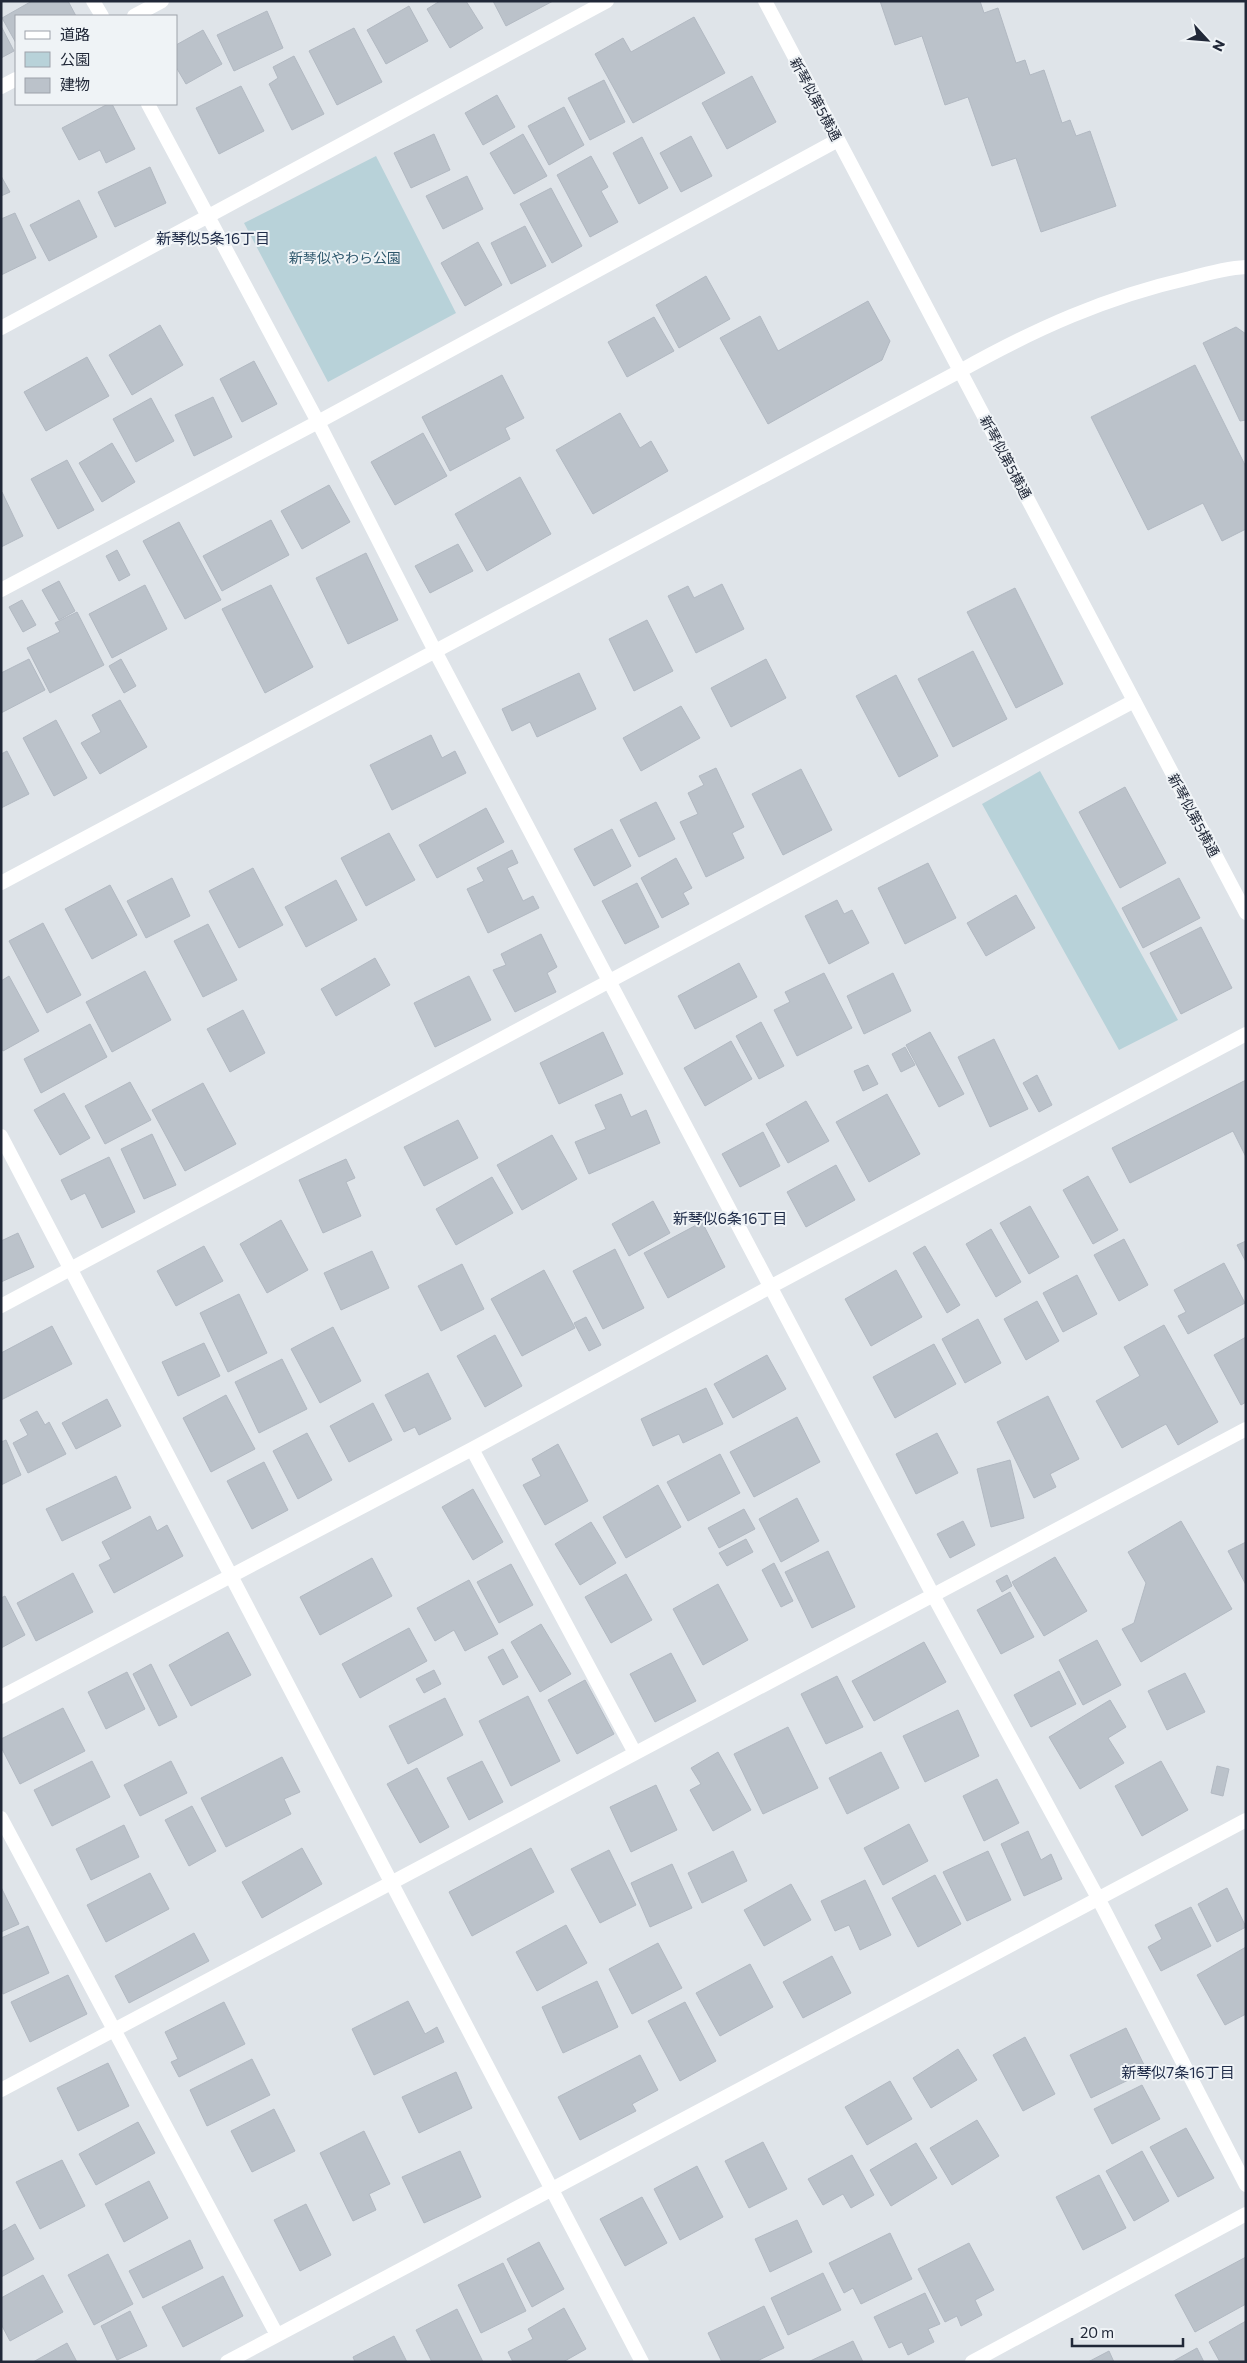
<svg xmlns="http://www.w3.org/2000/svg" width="1247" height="2363" viewBox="0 0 1247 2363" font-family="Commissioner,'Noto Sans JP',sans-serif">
  <rect width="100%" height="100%" fill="#dfe4e9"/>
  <path fill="#b8d2d9" d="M376 156 456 313 328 382 244 223Z
    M1040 771 1178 1020 1119 1050 982 804Z"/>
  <path fill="#bbc2ca" stroke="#b2b9c2" d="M32 1H68L76 16H16V43L2 18Z
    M440 1H466L483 28 450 48 427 9Z
    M493 1H553L506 26Z
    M880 1H980L984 13 998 8 1016 63 1025 60 1030 75 1044 70 1062 123 1070 120 1076 136 1090 131 1116 206 1041 232 1016 158 992 166 968 97 945 105 922 36 895 45Z
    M409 6 428 41 386 64 367 30Z
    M267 11 283 48 234 71 217 35Z
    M694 17 725 73 633 123 595 54 623 38 631 52Z
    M1 26 14 51 1 58Z
    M354 28 382 82 337 105 309 51Z
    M203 30 222 64 186 84 176 67V45Z
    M294 56 324 114 292 130 269 84 278 78 273 67Z
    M752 76 776 122 727 149 702 103Z
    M604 80 625 122 590 140 568 98Z
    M241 86 264 131 219 154 196 108Z
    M497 95 515 127 483 145 465 113Z
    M108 104H112L135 149 106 163 100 150 79 160 62 128Z
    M564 107 584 145 549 165 528 126Z
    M434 134 450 170 411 188 394 153Z
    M523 134 547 176 514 194 490 153Z
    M691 136 712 176 681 192 660 153Z
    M642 137 668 188 639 204 613 153Z
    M591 156 608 187 601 191 618 222 590 237 557 175Z
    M150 167 166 203 115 227 98 192Z
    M1 176 10 192 1 196Z
    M467 176 483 209 443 229 426 196Z
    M551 188 582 246 552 263 520 204Z
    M79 200 97 237 49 261 30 225Z
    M15 213 36 258 1 275V219Z
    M525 226 546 266 511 284 491 243Z
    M478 242 502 285 465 306 441 263Z
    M706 276 730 319 679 348 656 305Z
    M868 301 890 341 882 360 768 424 720 338 760 316 778 351Z
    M654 317 674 351 627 377 608 342Z
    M160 325 183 365 132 395 109 355Z
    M1236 327 1246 334V420L1240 421 1203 343Z
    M87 357 109 396 46 431 24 392Z
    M254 361 277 404 242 422 220 379Z
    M1195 365 1246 467V529L1222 541 1203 503 1148 530 1091 417Z
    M502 375 524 418 505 428 510 439 450 471 422 417Z
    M213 397 232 437 194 456 175 415Z
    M151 398 174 441 136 462 113 419Z
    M620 413 640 448 651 441 668 471 593 514 556 450Z
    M423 433 447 476 395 505 371 462Z
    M112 443 135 482 102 502 79 463Z
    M67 460 94 510 58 529 31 479Z
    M520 477 551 534 487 571 455 514Z
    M329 485 350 522 302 549 281 511Z
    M2 492 23 536 1 547V492Z
    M271 520 289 555 222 591 203 556Z
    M179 522 221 600 185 619 143 541Z
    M458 544 473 571 430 593 415 566Z
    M117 550 130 575 119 581 106 556Z
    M366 553 398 620 348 644 316 578Z
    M59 581 75 611 59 620 42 590Z
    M722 584 744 629 696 653 668 596 688 586 694 598Z
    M145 585 167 629 112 658 89 614Z
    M271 585 313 667 265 693 222 609Z
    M1015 588 1063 684 1016 708 967 612Z
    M22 600 36 625 23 632 9 607Z
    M77 612 104 665 50 693 27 648 60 632 55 623Z
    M647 620 673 671 634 691 609 639Z
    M973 651 1007 719 953 747 918 679Z
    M29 659 45 690 1 713V673Z
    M121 659 136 686 124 693 109 666Z
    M766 659 786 698 731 727 711 688Z
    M579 673 596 709 537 737 530 722 512 731 502 709Z
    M896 675 938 756 899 777 856 696Z
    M120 700 147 747 100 774 81 743 101 732 92 715Z
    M681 706 700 738 641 771 623 738Z
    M56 720 87 778 54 796 23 738Z
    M431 735 442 758 455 751 466 773 392 810 370 765Z
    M7 751 29 794 1 808V754Z
    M716 768 744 827 732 833 744 858 706 877 680 822 698 814 688 793 704 785 699 776Z
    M801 769 832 830 783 855 752 794Z
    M1125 787 1166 863 1120 888 1079 812Z
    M656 802 675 839 639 857 620 820Z
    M486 808 504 842 437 878 419 845Z
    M612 829 631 866 594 886 574 849Z
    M389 833 415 880 366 906 341 858Z
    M512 850 518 863 507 868 523 901 533 896 539 908 488 933 467 889 484 881 477 868Z
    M676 858 692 888 683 893 689 904 662 918 641 878Z
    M928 863 956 918 905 944 878 888Z
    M253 868 283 925 239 948 209 891Z
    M172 878 190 916 146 938 127 901Z
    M1179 878 1200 918 1143 948 1122 908Z
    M336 880 357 920 306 947 285 907Z
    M637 883 659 927 625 944 602 901Z
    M110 885 137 935 92 959 65 909Z
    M1016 895 1035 928 986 956 967 923Z
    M837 900 844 914 852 910 869 943 829 964 805 916Z
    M43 923 81 995 47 1013 9 941Z
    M208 924 237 980 203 997 174 941Z
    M1201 927 1232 988 1181 1014 1150 953Z
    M541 934 557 967 547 973 556 992 515 1012 493 970 506 965 501 954Z
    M375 958 390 985 336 1016 321 989Z
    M739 963 757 997 695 1029 678 996Z
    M145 971 171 1020 112 1052 86 1002Z
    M824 973 852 1028 797 1056 774 1010 790 1002 785 992Z
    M893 973 911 1011 864 1034 847 996Z
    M9 976 39 1031 3 1051 1 1047V981Z
    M469 976 491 1020 435 1047 414 1003Z
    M243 1010 265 1053 230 1072 207 1029Z
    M761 1022 784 1066 759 1079 736 1036Z
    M90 1024 107 1057 41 1093 24 1059Z
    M603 1032 623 1074 559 1104 540 1063Z
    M930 1032 964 1094 939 1107 906 1045Z
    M994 1039 1028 1109 990 1127 958 1057Z
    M731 1041 752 1079 705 1106 684 1068Z
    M905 1047 915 1065 901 1072 892 1054Z
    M868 1065 878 1084 863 1091 854 1071Z
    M1037 1075 1052 1105 1039 1112 1023 1083Z
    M1246 1080V1157L1233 1131 1130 1183 1112 1148Z
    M130 1082 151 1120 105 1144 85 1106Z
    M203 1083 236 1144 185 1171 152 1110Z
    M64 1093 90 1138 60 1155 34 1110Z
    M621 1094 631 1117 646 1110 660 1143 589 1174 575 1142 606 1129 595 1105Z
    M887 1094 920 1154 869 1182 836 1122Z
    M806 1101 829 1141 788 1163 766 1124Z
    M458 1120 478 1158 424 1186 404 1147Z
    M763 1132 780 1166 740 1187 722 1154Z
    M152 1134 176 1185 144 1199 121 1149Z
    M552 1135 577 1179 522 1210 497 1165Z
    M109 1157 135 1212 102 1228 85 1193 71 1200 61 1180Z
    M346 1159 355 1178 346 1182 361 1216 323 1233 299 1180Z
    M836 1165 855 1200 806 1227 787 1192Z
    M1088 1176 1118 1230 1093 1244 1063 1190Z
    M492 1177 513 1213 456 1245 436 1209Z
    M653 1201 670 1233 629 1256 612 1224Z
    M1030 1206 1059 1257 1029 1274 1000 1223Z
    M281 1220 308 1270 267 1293 240 1244Z
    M702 1222 725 1267 668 1298 644 1253Z
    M991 1229 1021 1282 996 1297 966 1244Z
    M18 1233 34 1267 1 1282V1241Z
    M1124 1239 1148 1285 1119 1301 1094 1255Z
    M1246 1241V1262L1237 1245Z
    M204 1246 223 1281 176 1306 157 1271Z
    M925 1246 960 1305 947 1313 913 1253Z
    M615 1249 644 1308 603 1329 573 1271Z
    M372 1251 389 1288 341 1310 324 1273Z
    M1224 1263 1245 1303 1188 1334 1178 1316 1186 1312 1174 1290Z
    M462 1264 484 1309 441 1331 418 1286Z
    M544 1270 575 1328 522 1356 491 1299Z
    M896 1270 922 1317 871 1346 845 1299Z
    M1077 1275 1097 1314 1063 1332 1043 1293Z
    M239 1294 267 1353 228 1372 200 1313Z
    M1037 1301 1059 1341 1026 1360 1004 1319Z
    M586 1317 601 1345 589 1351 574 1323Z
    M978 1319 1001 1363 965 1383 942 1339Z
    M1164 1325 1218 1422 1178 1445 1166 1424 1122 1448 1096 1401 1140 1376 1124 1347Z
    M52 1326 72 1364 1 1400V1353Z
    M333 1327 361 1381 320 1403 291 1349Z
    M495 1335 522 1386 485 1407 457 1356Z
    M1246 1337V1402L1241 1405 1214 1355Z
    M204 1343 220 1376 178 1396 162 1362Z
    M934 1344 956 1384 895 1418 873 1377Z
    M767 1355 786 1389 733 1418 714 1384Z
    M282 1359 307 1409 259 1433 235 1382Z
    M428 1373 451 1419 419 1435 415 1427 404 1432 385 1395Z
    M706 1388 723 1424 683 1443 679 1434 653 1446 641 1419Z
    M226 1395 255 1449 211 1472 183 1418Z
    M1048 1396 1079 1459 1050 1474 1056 1487 1034 1498 997 1422Z
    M107 1399 121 1426 76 1449 62 1423Z
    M373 1403 392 1440 349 1462 330 1426Z
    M37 1411 45 1425 49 1422 66 1454 28 1473 13 1443 28 1435 20 1420Z
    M797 1417 820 1462 754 1497 730 1452Z
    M307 1433 332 1480 298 1499 273 1451Z
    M937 1433 958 1473 916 1494 896 1454Z
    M6 1440 21 1475 1 1485V1442Z
    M558 1444 588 1501 545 1525 523 1485 541 1476 532 1459Z
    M720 1454 740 1493 688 1521 667 1482Z
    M1010 1460 1024 1518 991 1527 977 1469Z
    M264 1462 288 1510 252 1529 227 1481Z
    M116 1476 131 1508 62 1541 46 1509Z
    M658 1485 681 1527 626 1558 603 1517Z
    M473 1489 503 1542 473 1560 442 1507Z
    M797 1498 819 1541 781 1562 759 1519Z
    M744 1509 755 1529 719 1548 708 1528Z
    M150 1516 157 1531 167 1525 183 1556 114 1593 99 1565 111 1559 102 1542Z
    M963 1521 975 1545 950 1558 937 1534Z
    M1181 1521 1232 1609 1141 1662 1122 1629 1134 1623 1146 1583 1128 1552Z
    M591 1522 616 1563 580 1585 555 1544Z
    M746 1539 753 1552 727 1566 719 1553Z
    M1246 1542V1585L1228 1551Z
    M828 1551 855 1607 812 1628 785 1572Z
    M1055 1557 1087 1611 1044 1636 1012 1582Z
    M372 1558 392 1596 320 1635 300 1597Z
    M774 1563 793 1601 781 1607 762 1570Z
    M511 1564 533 1605 499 1623 477 1582Z
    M73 1573 93 1612 36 1641 17 1603Z
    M626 1574 652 1620 611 1643 585 1597Z
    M1007 1575 1012 1586 1002 1592 996 1581Z
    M469 1580 498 1634 465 1651 454 1630 435 1641 417 1608Z
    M718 1584 748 1640 703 1665 673 1609Z
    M1010 1592 1034 1637 1001 1654 977 1610Z
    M5 1596 25 1635 1 1648V1598Z
    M541 1624 571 1674 540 1692 511 1642Z
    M409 1628 427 1661 360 1698 342 1664Z
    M228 1632 251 1675 191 1706 169 1665Z
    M1097 1640 1121 1685 1083 1705 1059 1660Z
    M924 1642 946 1682 874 1721 852 1681Z
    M503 1649 518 1677 503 1685 488 1657Z
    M671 1653 696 1701 655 1722 630 1674Z
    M151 1664 177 1717 159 1726 133 1674Z
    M434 1670 441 1684 424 1693 416 1679Z
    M1059 1671 1076 1704 1031 1727 1014 1695Z
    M127 1672 145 1709 106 1729 88 1692Z
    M1185 1673 1205 1712 1167 1730 1148 1691Z
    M837 1676 863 1727 826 1744 801 1694Z
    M585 1680 614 1734 577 1754 548 1700Z
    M528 1696 560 1761 511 1786 479 1721Z
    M445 1698 463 1735 408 1764 389 1726Z
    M1110 1700 1126 1727 1108 1738 1124 1763 1080 1789 1049 1737Z
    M63 1708 85 1751 20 1784 1 1747V1739Z
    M958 1710 979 1756 925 1782 903 1736Z
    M788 1727 818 1788 763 1814 734 1754Z
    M718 1752 751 1810 713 1831 690 1790 701 1784 691 1768Z
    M881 1752 899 1788 847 1814 829 1778Z
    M282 1757 300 1792 284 1799 291 1814 226 1847 201 1798Z
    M92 1761 110 1797 52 1826 34 1790Z
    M171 1761 187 1793 140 1816 124 1785Z
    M482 1761 503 1802 469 1820 447 1778Z
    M1161 1761 1188 1810 1142 1836 1115 1786Z
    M1217 1766 1229 1769 1223 1796 1211 1793Z
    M417 1768 449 1827 420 1843 387 1784Z
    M997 1779 1019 1823 984 1841 963 1796Z
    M656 1785 677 1830 631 1852 610 1807Z
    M192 1806 216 1851 189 1866 165 1820Z
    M909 1824 928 1861 883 1885 864 1848Z
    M124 1825 139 1857 91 1880 76 1849Z
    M1028 1831 1041 1860 1051 1854 1062 1879 1024 1896 1001 1844Z
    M302 1848 322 1884 262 1918 242 1882Z
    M531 1848 554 1892 472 1936 449 1892Z
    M609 1850 636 1905 600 1923 571 1869Z
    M733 1851 747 1881 702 1903 688 1873Z
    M988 1851 1011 1900 967 1921 943 1872Z
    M672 1864 692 1908 650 1927 631 1883Z
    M150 1873 169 1909 106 1942 87 1905Z
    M935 1875 961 1924 918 1947 892 1898Z
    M865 1880 891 1935 860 1950 849 1925 835 1931 821 1901Z
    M791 1884 811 1920 764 1946 744 1910Z
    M1 1887 19 1924 1 1932Z
    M1227 1888 1246 1927 1217 1942 1198 1904Z
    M1191 1907 1211 1946 1161 1971 1148 1947 1162 1939 1155 1925Z
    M566 1925 587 1963 537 1991 516 1952Z
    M28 1926 49 1973 3 1994 1 1938Z
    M194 1933 209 1961 129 2003 115 1976Z
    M658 1943 682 1988 632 2014 609 1969Z
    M1246 1947V2014L1225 2025 1197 1975Z
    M832 1956 851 1993 803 2018 783 1982Z
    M750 1964 773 2007 720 2036 696 1993Z
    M68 1975 87 2014 30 2042 11 2002Z
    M597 1981 618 2027 563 2053 542 2007Z
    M408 2001 425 2034 437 2027 444 2042 374 2075 352 2029Z
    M224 2002 245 2044 179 2077 171 2062 178 2059 165 2032Z
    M685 2002 716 2061 680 2081 648 2021Z
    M1126 2028 1147 2071 1091 2098 1070 2055Z
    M1025 2037 1055 2094 1023 2111 993 2055Z
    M958 2049 977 2080 931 2108 913 2078Z
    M640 2055 658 2090 632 2104 636 2111 580 2140 558 2097Z
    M252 2059 270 2095 207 2126 190 2090Z
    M108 2063 129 2106 78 2131 57 2088Z
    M456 2072 472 2108 419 2133 402 2097Z
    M890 2081 912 2119 867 2145 845 2107Z
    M1142 2085 1160 2119 1112 2144 1094 2109Z
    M274 2109 295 2151 252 2172 231 2131Z
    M977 2120 999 2156 952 2185 930 2148Z
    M138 2122 155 2153 96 2185 79 2154Z
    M1186 2128 1214 2178 1178 2197 1150 2147Z
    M364 2131 390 2184 369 2194 376 2210 353 2221 320 2153Z
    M763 2142 787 2189 749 2208 725 2161Z
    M916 2143 937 2178 891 2206 870 2170Z
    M460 2151 481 2197 424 2223 402 2177Z
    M1142 2151 1169 2201 1134 2221 1106 2171Z
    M852 2155 874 2195 851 2208 843 2194 823 2205 808 2179Z
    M62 2160 85 2206 40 2229 16 2182Z
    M697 2166 723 2217 680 2240 654 2189Z
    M1099 2175 1126 2228 1083 2250 1056 2197Z
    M149 2181 168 2218 124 2242 105 2204Z
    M642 2197 667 2243 625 2266 600 2219Z
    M306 2204 331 2255 300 2271 274 2220Z
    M797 2220 812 2252 770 2272 755 2239Z
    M15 2224 34 2259 1 2277V2232Z
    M890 2233 912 2279 861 2304 853 2288 844 2293 829 2263Z
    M190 2240 203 2268 143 2298 129 2271Z
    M539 2242 564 2289 532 2307 507 2259Z
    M969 2243 994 2290 975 2300 982 2315 961 2326 957 2316 945 2322 918 2269Z
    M108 2254 133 2304 94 2325 68 2275Z
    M1246 2257V2304L1195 2332 1175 2295Z
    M503 2263 526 2311 481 2333 458 2285Z
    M823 2273 841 2310 788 2335 771 2298Z
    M43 2275 63 2312 10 2341 1 2324V2298Z
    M223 2276 243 2316 183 2347 162 2307Z
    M925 2293 940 2324 928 2329 934 2342 908 2355 902 2342 889 2348 874 2317Z
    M764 2306 784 2348 755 2362H722L708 2333Z
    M564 2308 586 2349 563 2362H513L508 2352 533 2339 528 2329Z
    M457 2309 483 2362H432L416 2330Z
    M130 2311 147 2346 117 2360 101 2326Z
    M1246 2321V2362H1220L1209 2342Z
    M394 2336 407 2362H355L353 2357Z
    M853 2341 863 2362H808Z
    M67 2343 77 2362H33Z
    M1197 2348 1204 2362H1172Z
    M1109 2351 1114 2362H1088Z"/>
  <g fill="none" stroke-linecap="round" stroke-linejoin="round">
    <path stroke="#fff" stroke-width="14" d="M93 1 102 16
      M134 16 162 1
      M1 87 16 79
      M148 104 318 422 435 651 933 1595 1098 1898 1246 2185
      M1 328 607 1
      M960 371C1035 329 1106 297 1190 278 1208 273 1227 268 1246 267
      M1 590 318 422 838 140
      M1 1136 642 2362
      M1 1306 1134 701
      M472 1449 635 1753
      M1 1697 472 1449 770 1287 1246 1034
      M1 1818 277 2335
      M1 2090 1246 1429
      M227 2362 1246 1820
      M972 2362 1246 2214"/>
    <path stroke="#fff" stroke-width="14" d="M765 1 1246 913
      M1 883 960 371"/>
  </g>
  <g text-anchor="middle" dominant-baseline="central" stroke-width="4" stroke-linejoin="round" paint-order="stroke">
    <g font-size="14" fill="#212838" stroke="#eff3f6">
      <text transform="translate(816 99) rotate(62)">新琴似第5横通</text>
      <text transform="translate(1006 457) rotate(62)">新琴似第5横通</text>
      <text transform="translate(1194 815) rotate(62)">新琴似第5横通</text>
    </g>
    <g font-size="14" fill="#2e576c" stroke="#eff3f6">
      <text x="345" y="257">新琴似やわら公園</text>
    </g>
    <g font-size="15" fill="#1e2b48" stroke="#eff3f6">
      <text x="213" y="238">新琴似5条16丁目</text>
      <text x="730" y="1218">新琴似6条16丁目</text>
      <text x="1178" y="2072">新琴似7条16丁目</text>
    </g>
  </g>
  <rect width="1247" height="2363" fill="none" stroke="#212838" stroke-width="5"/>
  <rect x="15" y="15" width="162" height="90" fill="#eff3f6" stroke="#9da2aa"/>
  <rect x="25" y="31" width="25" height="8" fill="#ffffff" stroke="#9da2aa"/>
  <text x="60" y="40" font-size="15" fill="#212838">道路</text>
  <rect x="25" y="52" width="25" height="15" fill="#b8d2d9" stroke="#9da2aa"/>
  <text x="60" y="65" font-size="15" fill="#212838">公園</text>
  <rect x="25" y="78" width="25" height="15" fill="#bbc2ca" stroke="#9da2aa"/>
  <text x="60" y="90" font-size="15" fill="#212838">建物</text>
  <g transform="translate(1207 40) rotate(116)" stroke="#eff3f6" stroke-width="4" paint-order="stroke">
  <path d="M0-4L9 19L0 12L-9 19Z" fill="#212838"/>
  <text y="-8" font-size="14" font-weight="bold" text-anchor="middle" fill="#212838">N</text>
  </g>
  <path d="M1072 2338v8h111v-8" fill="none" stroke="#212838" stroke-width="2.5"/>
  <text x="1080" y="2338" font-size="15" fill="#212838" stroke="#eff3f6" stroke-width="4" paint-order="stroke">20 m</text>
</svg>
